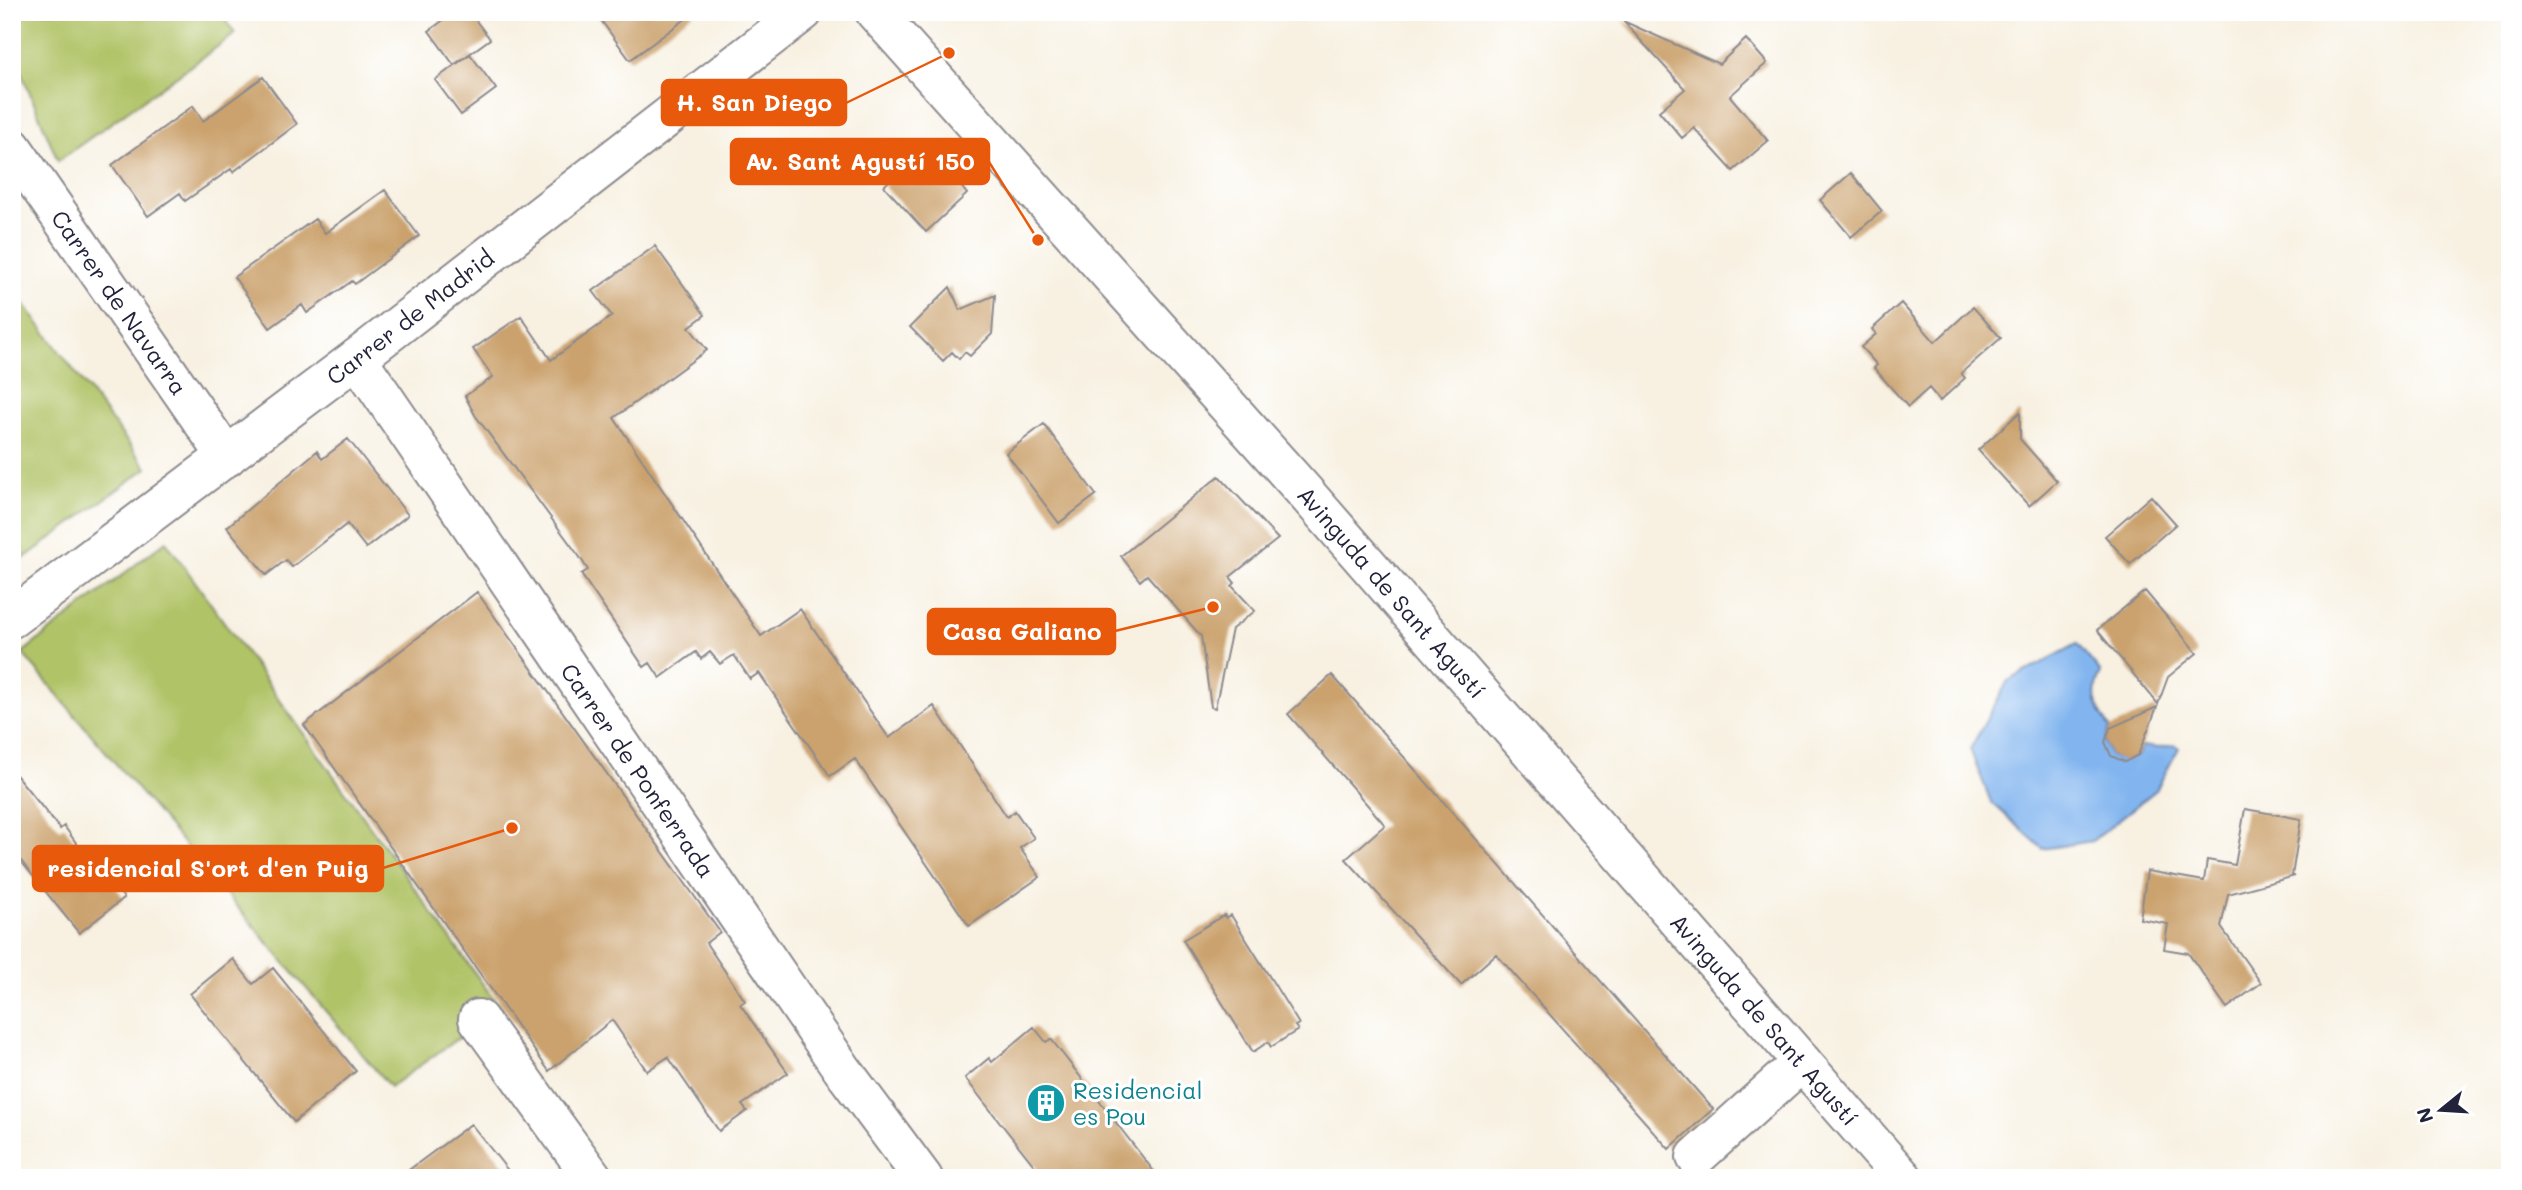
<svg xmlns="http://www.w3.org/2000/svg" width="2522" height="1190" viewBox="0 0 2522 1190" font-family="Mali,sans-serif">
  <rect width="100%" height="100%" fill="#fff"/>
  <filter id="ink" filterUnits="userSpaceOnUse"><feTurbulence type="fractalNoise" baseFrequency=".0143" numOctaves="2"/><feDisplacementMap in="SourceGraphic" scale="14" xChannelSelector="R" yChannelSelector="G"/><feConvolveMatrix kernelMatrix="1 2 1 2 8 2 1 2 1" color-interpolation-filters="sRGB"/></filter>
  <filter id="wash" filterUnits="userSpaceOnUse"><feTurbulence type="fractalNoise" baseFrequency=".00686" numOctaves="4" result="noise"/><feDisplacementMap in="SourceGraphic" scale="28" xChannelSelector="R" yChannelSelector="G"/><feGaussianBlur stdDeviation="1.57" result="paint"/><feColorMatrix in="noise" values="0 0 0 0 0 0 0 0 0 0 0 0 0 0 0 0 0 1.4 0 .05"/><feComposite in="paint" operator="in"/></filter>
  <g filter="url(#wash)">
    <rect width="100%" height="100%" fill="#f8f1e2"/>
    <path fill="#b0c366" stroke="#697250" stroke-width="2" d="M12 12H220L235 34 58 161 12 50Z
      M12 288 147 468 12 567Z
      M166 541 500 1008 390 1087 22 653Z"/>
    <path fill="#82b5ef" stroke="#526c95" stroke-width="2" d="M2077 644 2101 673C2089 696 2097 708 2110 728L2105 742 2111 756 2125 761 2138 755 2142 746 2159 748 2175 745 2179 748 2156 790 2092 841 2043 849 1991 802 1970 749 2008 681Z"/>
    <g id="blocks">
      <path fill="#cba26d" d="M454 12H469L490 39 454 65 429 31Z
        M595 12H695L630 60Z
        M1623 21 1719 64 1746 39 1767 63 1730 96 1768 141 1733 171 1694 128 1682 138 1659 111 1685 89Z
        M470 54 496 89 461 115 435 80Z
        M263 77 297 124 233 172 231 169 185 201 180 193 148 216 112 165 193 106 203 121Z
        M927 143 967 194 926 232 884 186Z
        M1851 173 1882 211 1851 237 1820 200Z
        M385 190 419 236 355 284 352 281 307 313 302 305 270 328 234 277 315 219 325 233Z
        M655 246 705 315 689 327 707 350 614 418 761 636 800 609 889 738 934 706 1007 817 1015 811 1034 838 1020 848 1040 877 969 926 855 759 830 776 759 673 750 679 734 655 720 664 710 652 701 659 696 652 660 678 650 663 644 667 581 574 588 570 579 556 475 415 465 396 493 377 473 349 521 316 551 360 612 316 593 291Z
        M950 287 960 310 995 295 992 334 970 356 965 352 959 359 952 352 943 361 910 327Z
        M1901 303 1935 342 1973 307 2001 338 1961 373 1965 378 1940 401 1929 388 1908 407 1874 368 1877 365 1861 347 1876 334 1872 329Z
        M2020 412V439L2057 481 2029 506 1978 450Z
        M1044 424 1096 495 1059 523 1006 453Z
        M348 439 408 515 366 548 347 524 292 567 286 560 266 575 227 527 317 451 322 459Z
        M1219 476 1278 539 1230 577 1235 583 1232 586 1255 611 1232 629 1215 708 1211 707 1201 636 1147 575 1140 581 1121 556Z
        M2151 496 2176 524 2130 564 2105 536Z
        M2145 591 2197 653 2168 677 2158 704 2097 630Z
        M477 592 720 932 706 943 745 1001 740 1004 788 1073 742 1105 747 1111 719 1131 668 1057 647 1071 612 1020 549 1071 304 725Z
        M1332 675 1713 1109 1669 1149 1496 954 1461 985 1346 859 1385 825 1288 714Z
        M2157 707 2138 755 2125 762 2111 756 2105 742 2110 728Z
        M12 770 60 829 64 826 92 865 96 862 124 898 79 933 12 850Z
        M2245 809 2301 819 2292 876H2295L2228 894 2221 927 2261 983 2227 1008 2188 953 2164 949 2168 924 2140 919 2147 871 2204 881 2207 860 2235 865Z
        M1224 915 1226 918 1231 915 1299 1024 1295 1026 1298 1030 1271 1047 1268 1042 1253 1052 1183 940Z
        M233 959 253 984 273 968 356 1071 294 1122 190 994Z
        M1034 1027 1046 1042 1051 1039 1159 1178H1044L965 1078 989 1058 992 1062Z
        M471 1124 514 1178H398Z"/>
    </g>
  </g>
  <g filter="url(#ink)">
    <use href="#blocks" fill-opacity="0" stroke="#8d8a8e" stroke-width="2"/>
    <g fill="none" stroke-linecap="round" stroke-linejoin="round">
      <g stroke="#8d8a8e" stroke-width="42">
        <g id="minor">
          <path id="s1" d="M875 12 1303 490 1903 1178"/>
          <path id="s2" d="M12 147 227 457"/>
          <path id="s3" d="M357 358 842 1069 923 1178"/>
          <path id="s4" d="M12 618 357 358 803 12"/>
          <path d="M478 1019 593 1178"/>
          <path d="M1696 1157 1802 1062"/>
        </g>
      </g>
      <use href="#minor" stroke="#fff" stroke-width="38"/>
    </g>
  </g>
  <defs>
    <g id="building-disc" transform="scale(2.0125)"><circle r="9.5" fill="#0f9aa8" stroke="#fff"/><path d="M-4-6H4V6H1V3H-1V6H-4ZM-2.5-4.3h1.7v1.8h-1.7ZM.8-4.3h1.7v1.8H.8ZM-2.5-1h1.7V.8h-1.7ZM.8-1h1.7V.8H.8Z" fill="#fff"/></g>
  </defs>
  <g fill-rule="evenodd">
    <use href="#building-disc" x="1046" y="1103"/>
  </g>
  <g text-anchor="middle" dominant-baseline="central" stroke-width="6" stroke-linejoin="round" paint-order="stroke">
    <g font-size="23" fill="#22223b" stroke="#fff">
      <text stroke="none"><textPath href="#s2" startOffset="189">Carrer de Navarra</textPath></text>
      <text stroke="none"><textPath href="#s4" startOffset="499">Carrer de Madrid</textPath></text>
      <text stroke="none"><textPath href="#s1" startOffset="777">Avinguda de Sant Agustí</textPath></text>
      <text stroke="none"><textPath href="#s3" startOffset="499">Carrer de Ponferrada</textPath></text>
      <text stroke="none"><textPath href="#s1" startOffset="1344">Avinguda de Sant Agustí</textPath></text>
    </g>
    <g font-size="23" fill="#0d838f" stroke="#fff" text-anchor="start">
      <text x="1073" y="1090">Residencial<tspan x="1073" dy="26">es Pou</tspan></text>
    </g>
  </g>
  <path fill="none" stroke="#e8590c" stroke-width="2.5" d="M949 53L846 103M1038 240L989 162M1213 607L1115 631M512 828L383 868"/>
  <g fill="#e8590c" stroke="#fff" stroke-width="2.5">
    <circle cx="949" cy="53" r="7"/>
    <circle cx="1038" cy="240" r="7"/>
    <circle cx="1213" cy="607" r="7"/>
    <circle cx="512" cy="828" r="7"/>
  </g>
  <g fill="#e8590c" stroke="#e8590c" stroke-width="2.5">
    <rect x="662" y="80" width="184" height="45" rx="7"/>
    <rect x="731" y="139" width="258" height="45" rx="7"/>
    <rect x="928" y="609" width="187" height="45" rx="7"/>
    <rect x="33" y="846" width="350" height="45" rx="7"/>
  </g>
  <g font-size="24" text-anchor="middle" font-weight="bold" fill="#fff">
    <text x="754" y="111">H. San Diego</text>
    <text x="860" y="170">Av. Sant Agustí 150</text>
    <text x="1022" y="640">Casa Galiano</text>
    <text x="208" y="877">residencial S'ort d'en Puig</text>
  </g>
  <rect width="2522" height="1190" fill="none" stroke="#fff" stroke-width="42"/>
  <g transform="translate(2441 1110) rotate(252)" stroke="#ffffff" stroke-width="5" paint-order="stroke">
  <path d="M0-5L12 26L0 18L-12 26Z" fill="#22223b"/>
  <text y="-10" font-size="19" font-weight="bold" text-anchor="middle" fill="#22223b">N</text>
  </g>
</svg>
